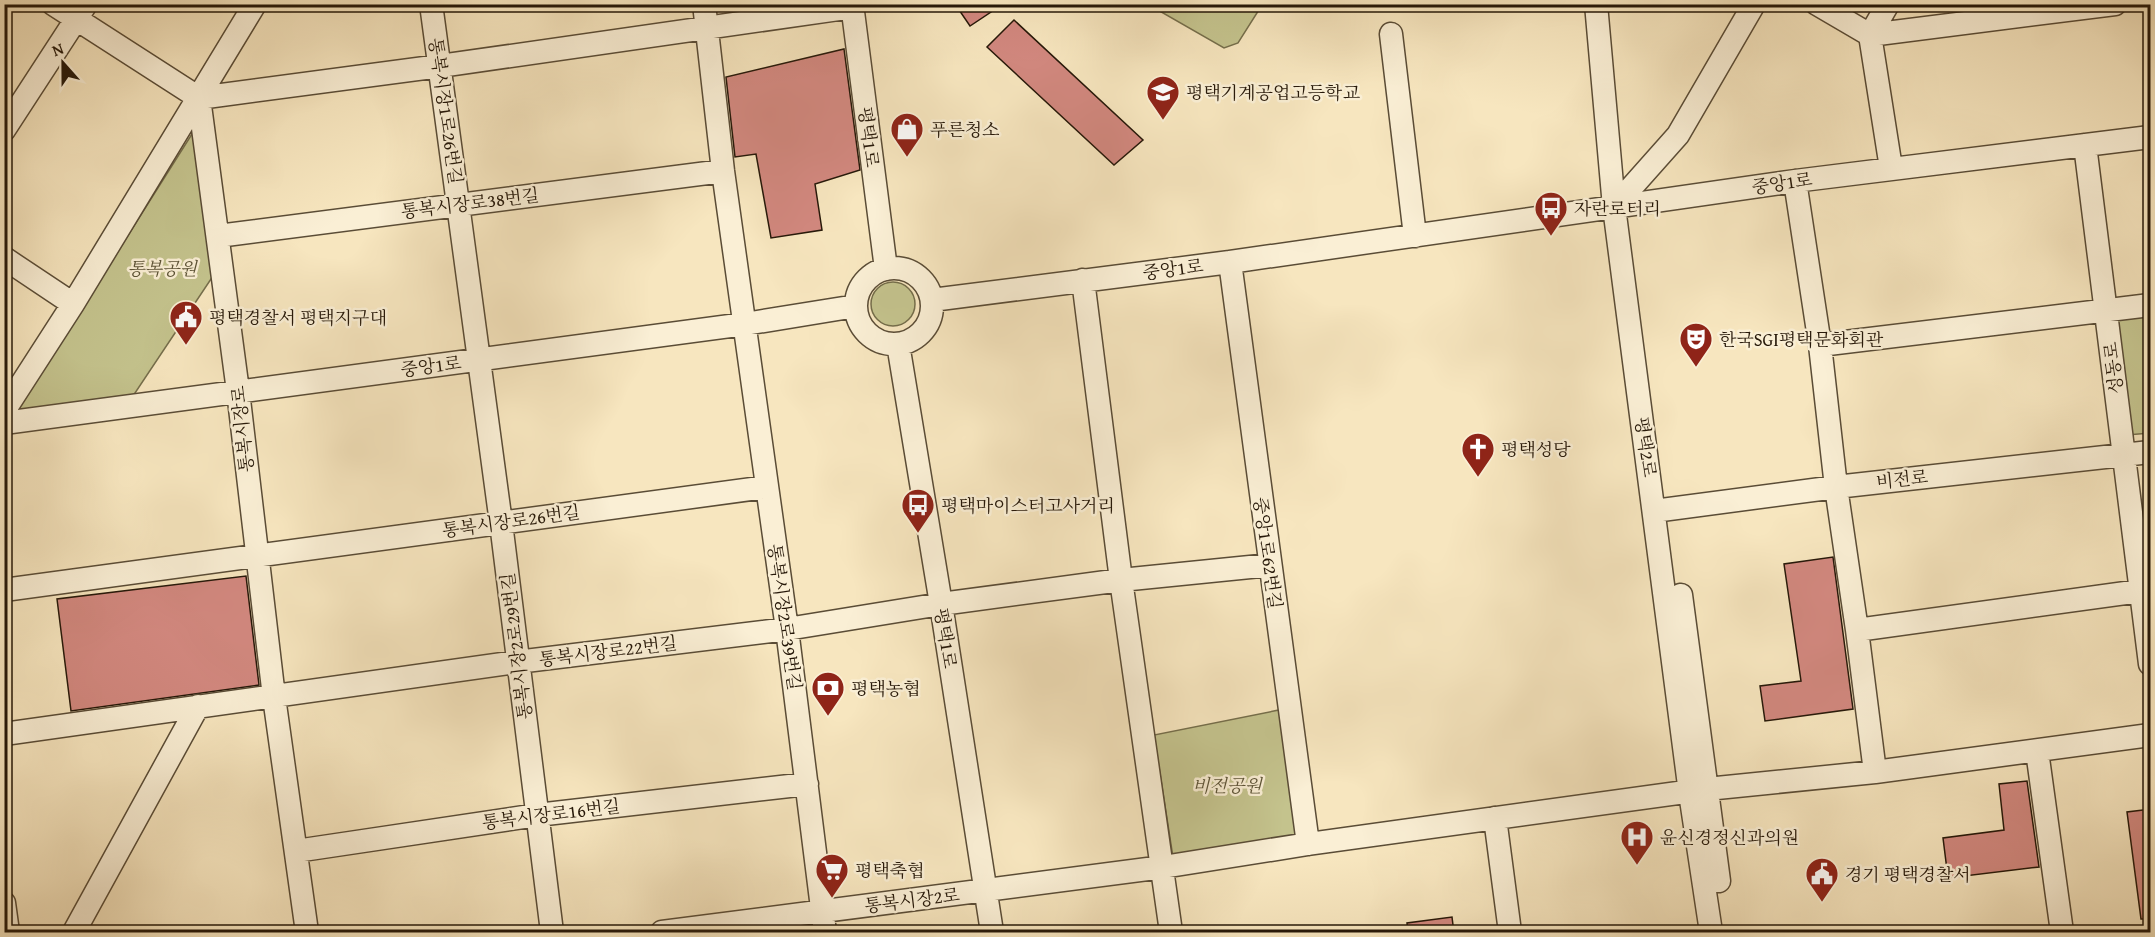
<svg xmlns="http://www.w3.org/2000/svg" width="2155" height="937" viewBox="0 0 2155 937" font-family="'Gentium Book Plus','Noto Serif KR',serif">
  <rect width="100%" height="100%" fill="#f7e6bf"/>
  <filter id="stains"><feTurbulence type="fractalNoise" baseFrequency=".00333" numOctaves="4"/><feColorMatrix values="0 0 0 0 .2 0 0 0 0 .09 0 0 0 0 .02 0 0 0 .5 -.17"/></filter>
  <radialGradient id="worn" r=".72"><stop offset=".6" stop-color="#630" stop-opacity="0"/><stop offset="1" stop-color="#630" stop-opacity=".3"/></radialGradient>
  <path fill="#c4c38d" stroke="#756e4b" stroke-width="1.5" d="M1149 5 1262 4V5L1238 43 1224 48Z
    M197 126 213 276 131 399 12 419Z
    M871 304a22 22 0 1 1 44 0a22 22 0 1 1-44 0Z
    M2150 313V433L2127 435 2112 319Z
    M1279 710 1302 837 1173 857 1154 735Z"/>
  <path fill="#d2887f" stroke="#261809" stroke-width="1.5" d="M955 4H1003L970 26Z
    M1014 20 1143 140 1114 165 987 47Z
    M844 49 860 170 815 184 822 230 771 238 756 154 735 157 726 77Z
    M1833 557 1853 709 1765 721 1760 686 1801 681 1784 564Z
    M246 576 259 685 71 711 57 599Z
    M2027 781 2039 867 1948 878 1943 838 2004 830 1999 784Z
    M2151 809V919H2141L2127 812Z
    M1452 917 1454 933H1408L1407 923Z"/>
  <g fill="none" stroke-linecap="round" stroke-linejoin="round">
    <g stroke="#5a4c36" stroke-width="25">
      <path id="minor" d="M53 4 199 98 238 391 274 697 307 932
        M431 4 501 523 552 932
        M704 4 723 171 787 629 825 932
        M852 4 886 269
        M1596 4 1614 207 1690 793 1711 932
        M1817 4 1870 35 2115 4
        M1888 4 1870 35 1891 168
        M1391 34 1415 236
        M199 98 440 66 853 7
        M4 130 86 4
        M2085 145 2150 664
        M1795 181 1820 345 1836 487 1857 630 1875 772
        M1614 207 1678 135 1754 4
        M218 236 723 171
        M4 258 73 304
        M1230 262 1308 844
        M856 306a38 38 0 1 1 76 0a38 38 0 1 1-76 0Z
        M1083 280 1121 580 1171 932
        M932 300 1230 262 1795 181 2150 137
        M898 344 941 604 992 932
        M1820 345 2150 305
        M4 411 73 304 255 4
        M4 423 745 324 856 306
        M1654 511 1836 487 2150 452
        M4 590 766 487
        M1681 595 1719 881
        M1857 630 2140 591
        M4 734 517 662 787 629 941 604 1121 580 1270 565
        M2037 751 2062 932
        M1495 818 1510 932
        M296 851 537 815 807 784
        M4 903 8 932
        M74 932 198 706
        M662 932 1163 867 1308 844 1707 789 1875 772 2150 735"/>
    </g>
    <use href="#minor" stroke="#faefd5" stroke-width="22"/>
  </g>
  <defs>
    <g id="school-pin" transform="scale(1.725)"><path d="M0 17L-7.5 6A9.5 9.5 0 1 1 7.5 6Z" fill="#8f2418" stroke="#faefd5"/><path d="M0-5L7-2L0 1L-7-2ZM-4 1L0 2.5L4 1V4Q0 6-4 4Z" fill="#fff"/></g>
    <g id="shop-pin" transform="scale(1.725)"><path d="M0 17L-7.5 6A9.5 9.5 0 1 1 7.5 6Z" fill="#8f2418" stroke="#faefd5"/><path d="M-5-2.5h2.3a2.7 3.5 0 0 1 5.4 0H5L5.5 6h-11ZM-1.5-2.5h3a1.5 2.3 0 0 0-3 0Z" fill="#fff"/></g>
    <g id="bus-pin" transform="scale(1.725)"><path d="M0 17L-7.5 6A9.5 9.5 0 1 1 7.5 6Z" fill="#8f2418" stroke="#faefd5"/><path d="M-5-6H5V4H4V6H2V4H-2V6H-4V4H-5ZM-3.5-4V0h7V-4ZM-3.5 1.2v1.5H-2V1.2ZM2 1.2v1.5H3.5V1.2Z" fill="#fff"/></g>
    <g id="civic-pin" transform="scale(1.725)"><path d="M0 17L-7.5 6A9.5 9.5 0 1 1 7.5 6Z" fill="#8f2418" stroke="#faefd5"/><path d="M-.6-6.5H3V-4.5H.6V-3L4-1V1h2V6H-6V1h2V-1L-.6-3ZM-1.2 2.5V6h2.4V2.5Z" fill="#fff"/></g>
    <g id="theatre-pin" transform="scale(1.725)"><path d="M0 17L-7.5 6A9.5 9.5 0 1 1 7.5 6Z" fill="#8f2418" stroke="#faefd5"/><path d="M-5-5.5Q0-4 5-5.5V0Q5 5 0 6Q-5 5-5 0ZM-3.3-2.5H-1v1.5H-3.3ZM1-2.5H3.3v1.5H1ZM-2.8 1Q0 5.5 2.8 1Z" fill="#fff"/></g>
    <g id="church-pin" transform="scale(1.725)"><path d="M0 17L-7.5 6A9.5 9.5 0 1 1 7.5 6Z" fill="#8f2418" stroke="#faefd5"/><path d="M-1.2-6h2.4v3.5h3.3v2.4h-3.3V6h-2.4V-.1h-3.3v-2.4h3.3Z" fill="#fff"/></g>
    <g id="bank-pin" transform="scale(1.725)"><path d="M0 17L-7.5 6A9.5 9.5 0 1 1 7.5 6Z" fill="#8f2418" stroke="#faefd5"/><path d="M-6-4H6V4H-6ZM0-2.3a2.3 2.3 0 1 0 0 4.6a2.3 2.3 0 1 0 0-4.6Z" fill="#fff"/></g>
    <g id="hospital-pin" transform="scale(1.725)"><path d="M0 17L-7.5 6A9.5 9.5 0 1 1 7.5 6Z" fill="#8f2418" stroke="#faefd5"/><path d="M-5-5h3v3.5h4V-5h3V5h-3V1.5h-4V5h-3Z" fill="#fff"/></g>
    <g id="supermarket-pin" transform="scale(1.725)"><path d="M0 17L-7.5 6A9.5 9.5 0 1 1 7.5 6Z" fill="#8f2418" stroke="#faefd5"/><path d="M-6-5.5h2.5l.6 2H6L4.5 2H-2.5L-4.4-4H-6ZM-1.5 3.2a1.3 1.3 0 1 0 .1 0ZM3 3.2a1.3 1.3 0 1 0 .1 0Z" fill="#fff"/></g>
  </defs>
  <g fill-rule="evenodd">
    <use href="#school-pin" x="1163" y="92"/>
    <use href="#shop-pin" x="907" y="129"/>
    <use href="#bus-pin" x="1551" y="208"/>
    <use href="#civic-pin" x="186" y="317"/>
    <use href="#theatre-pin" x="1696" y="339"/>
    <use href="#church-pin" x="1478" y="449"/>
    <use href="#bus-pin" x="918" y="505"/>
    <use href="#bank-pin" x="828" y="688"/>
    <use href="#hospital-pin" x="1637" y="837"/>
    <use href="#supermarket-pin" x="832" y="870"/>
    <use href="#civic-pin" x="1822" y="874"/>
  </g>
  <g text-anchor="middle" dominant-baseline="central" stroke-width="5" stroke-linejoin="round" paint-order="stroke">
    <g font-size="18" fill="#261809" stroke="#faefd5" text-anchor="start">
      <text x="1186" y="92">평택기계공업고등학교</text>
      <text x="930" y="129">푸른청소</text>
      <text x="1574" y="208">자란로터리</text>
      <text x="209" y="317">평택경찰서 평택지구대</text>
      <text x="1719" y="339">한국SGI평택문화회관</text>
      <text x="1501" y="449">평택성당</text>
      <text x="941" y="505">평택마이스터고사거리</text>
      <text x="851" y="688">평택농협</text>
      <text x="1660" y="837">윤신경정신과의원</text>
      <text x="855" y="870">평택축협</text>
      <text x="1845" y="874">경기 평택경찰서</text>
    </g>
    <g font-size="18" fill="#261809" stroke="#faefd5">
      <text transform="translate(446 111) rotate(82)">통복시장1로26번길</text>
      <text transform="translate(869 137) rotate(83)">평택1로</text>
      <text transform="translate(1782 183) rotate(-8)">중앙1로</text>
      <text transform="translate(470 203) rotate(-7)">통복시장로38번길</text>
      <text transform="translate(1173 269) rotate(-7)">중앙1로</text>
      <text transform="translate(431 366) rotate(-7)">중앙1로</text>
      <text transform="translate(2113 368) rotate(-97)">성동로</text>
      <text transform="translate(242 429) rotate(-96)">통복시장로</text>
      <text transform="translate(1646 447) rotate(82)">평택2로</text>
      <text transform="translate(1902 479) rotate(-6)">비전로</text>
      <text transform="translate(511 521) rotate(-8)">통복시장로26번길</text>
      <text transform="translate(1268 553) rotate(82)">중앙1로62번길</text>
      <text transform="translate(785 617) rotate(82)">통복시장2로39번길</text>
      <text transform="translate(946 638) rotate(81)">평택1로</text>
      <text transform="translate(516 646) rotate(-97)">통복시장2로29번길</text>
      <text transform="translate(608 651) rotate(-7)">통복시장로22번길</text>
      <text transform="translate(551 814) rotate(-7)">통복시장로16번길</text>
      <text transform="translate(912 900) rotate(-7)">통복시장2로</text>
    </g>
    <g font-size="18" font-style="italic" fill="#5d5437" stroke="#faefd5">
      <text x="162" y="268">통복공원</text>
      <text x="1227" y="785">비전공원</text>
    </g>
  </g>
  <rect width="2155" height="937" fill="none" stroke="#f7e6bf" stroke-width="24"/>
  <rect x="6" y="6" width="2143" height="925" fill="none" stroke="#261809" stroke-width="3"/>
  <rect x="12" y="12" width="2131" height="913" fill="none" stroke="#261809" stroke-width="1.5"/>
  <g transform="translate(63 63) rotate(339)" stroke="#faefd5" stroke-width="4.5" paint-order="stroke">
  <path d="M0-4.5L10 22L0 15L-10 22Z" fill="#261809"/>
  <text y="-9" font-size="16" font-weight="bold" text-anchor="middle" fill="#261809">N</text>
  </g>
  <rect width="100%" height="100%" filter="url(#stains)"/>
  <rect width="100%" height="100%" fill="url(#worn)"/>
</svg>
